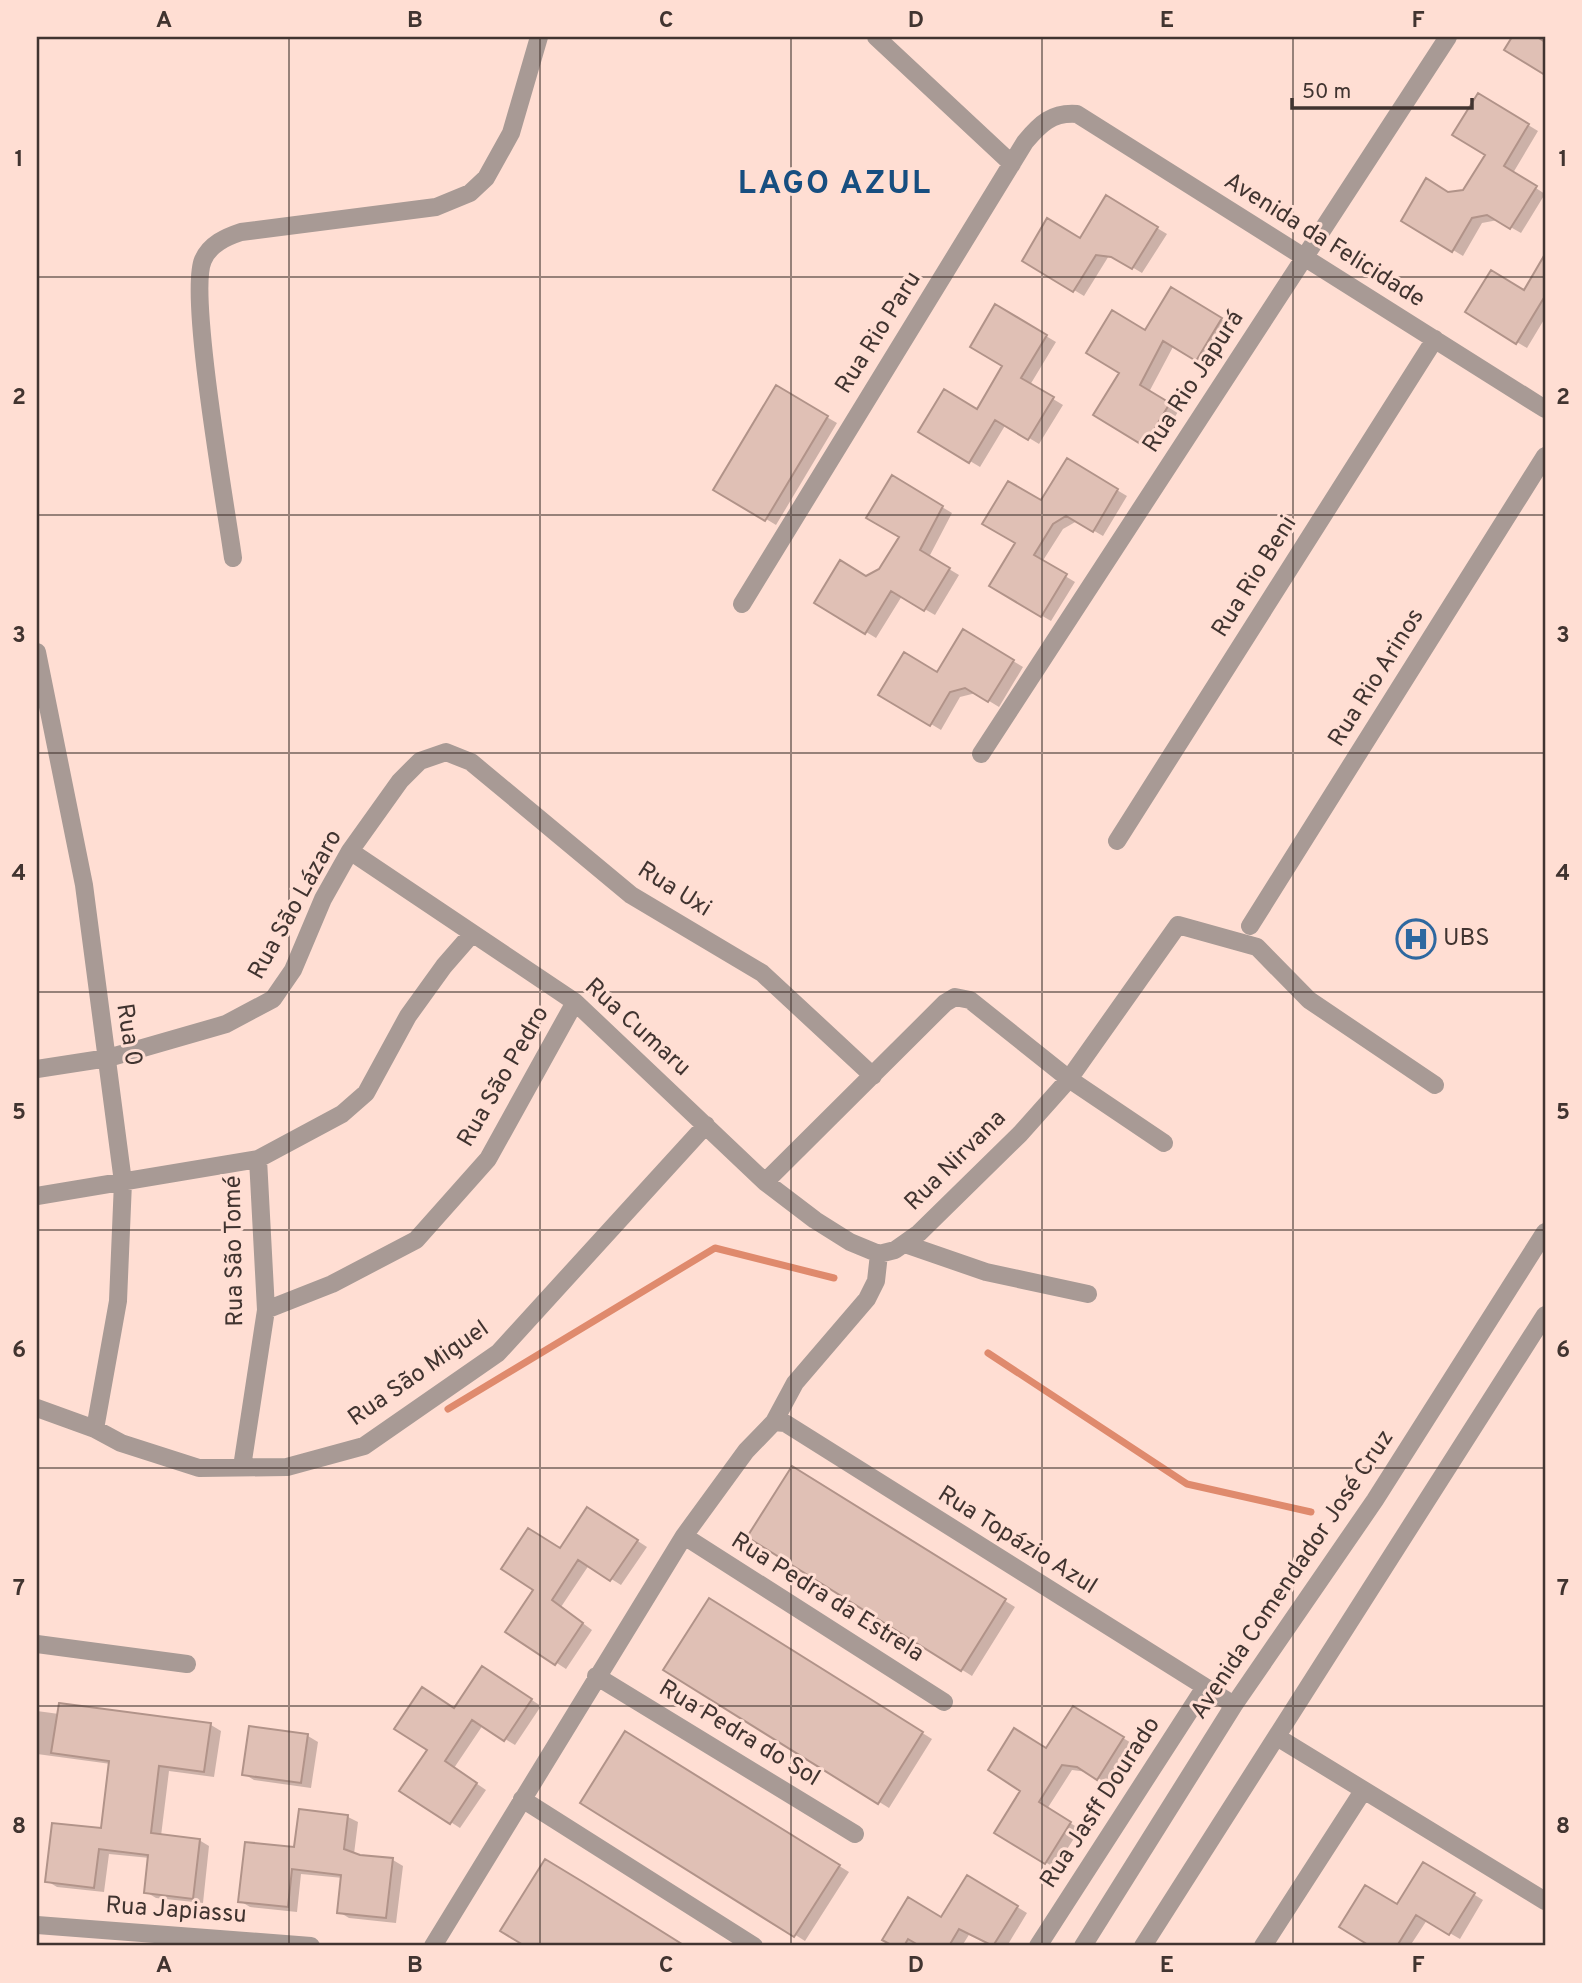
<svg xmlns="http://www.w3.org/2000/svg" width="1582" height="1983" viewBox="0 0 1582 1983" font-family="Overpass,sans-serif">
  <rect width="100%" height="100%" fill="#ffded3"/>
  <path fill="#0003" d="M1514 37H1545V73L1506 49Z
    M1479 95 1538 131 1513 173 1545 194 1521 233 1498 220 1482 223 1463 256 1403 220 1460 200 1488 155Z
    M1107 198 1167 234 1142 273 1110 254 1084 296 1024 260 1081 240Z
    M1545 257V318L1527 348 1467 312 1524 292Z
    M1171 290 1231 325 1207 365 1174 345 1149 392 1179 410 1155 450 1096 415Z
    M996 306 1056 342 1030 385 1063 405 1039 444 1006 424 980 467 920 431 977 411 1005 366Z
    M777 388 837 423 776 525 716 489Z
    M1068 461 1127 496 1103 536 1077 521 1063 529 1042 562 1075 582 1051 621 991 586Z
    M892 477 952 513 929 557 959 575 935 615 902 596 876 638 817 602 873 582 901 537Z
    M964 631 1023 667 999 707 976 693 960 697 941 730 881 694 938 674Z
    M802 1474 1015 1607 972 1676 749 1537Z
    M598 1515 647 1547 621 1585 589 1565 561 1607 592 1630 566 1669 508 1631 561 1550Z
    M719 1606 932 1739 889 1808 666 1670Z
    M492 1674 541 1706 515 1745 483 1725 454 1768 486 1790 460 1828 402 1791Z
    M60 1705 211 1725 221 1731 214 1777 169 1771 161 1836 199 1840 209 1846 203 1903 156 1898 146 1892 150 1858 109 1854 104 1892 57 1887 47 1881 103 1830 111 1764 37 1754V1711L59 1714Z
    M1073 1708 1133 1744 1108 1784 1088 1772 1072 1770 1047 1809 1080 1829 1055 1868 996 1832Z
    M250 1728 308 1736 318 1742 311 1788 254 1780 244 1774Z
    M635 1739 849 1872 805 1941 583 1802Z
    M348 1817 358 1822 354 1854 393 1860 403 1866 396 1923 349 1918 339 1912 343 1878 301 1874 297 1912 250 1907 240 1901 296 1849Z
    M1424 1864 1483 1900 1460 1939 1427 1920 1410 1946H1374L1341 1927 1398 1906Z
    M555 1867 682 1946H528L502 1930Z
    M968 1877 1027 1913 1007 1946H991L970 1933 962 1946H896L884 1939 942 1919Z"/>
  <g fill="none" stroke-linecap="round" stroke-linejoin="round">
    <path stroke="#df8a6d" stroke-width="7" d="M988 1353 1187 1484 1311 1512
      M448 1409 715 1248 834 1278"/>
  </g>
  <path fill="#e0c0b5" stroke="#b19389" stroke-width="2" d="M1512 37H1537L1545 42V75L1504 50Z
    M1478 93 1529 124 1504 166 1537 186 1510 229 1487 215 1472 218 1452 252 1401 221 1426 178 1448 192 1463 190 1485 155 1452 135Z
    M1106 195 1158 227 1132 269 1111 257 1096 255 1073 292 1022 261 1047 218 1080 238Z
    M1545 254V296L1516 344 1465 312 1491 270 1524 290Z
    M1171 287 1222 318 1196 361 1163 341 1140 385 1170 403 1144 446 1093 415 1119 373 1086 353 1112 310 1145 330Z
    M995 304 1047 335 1021 378 1054 397 1028 440 995 420 969 463 918 432 944 389 977 409 1002 366 970 347Z
    M776 385 828 416 765 521 713 490Z
    M1067 458 1118 489 1093 532 1066 516 1053 524 1034 555 1067 574 1041 617 989 586 1015 543 982 524 1008 481 1041 500Z
    M892 475 943 506 920 550 950 568 924 611 891 591 865 634 814 603 840 560 866 576 879 569 899 537 866 518Z
    M963 629 1014 660 988 702 965 688 950 692 930 726 878 695 904 652 937 672Z
    M792 1466 1006 1599 961 1671 747 1537Z
    M587 1507 638 1540 610 1581 578 1560 552 1600 583 1623 555 1665 505 1632 533 1590 501 1569 528 1528 560 1548Z
    M709 1598 923 1732 878 1804 663 1670Z
    M482 1666 532 1699 504 1741 472 1720 445 1761 477 1783 450 1824 399 1791 427 1750 394 1729 422 1687 454 1708Z
    M59 1703 211 1723 204 1772 159 1766 151 1833 200 1839 193 1899 144 1893 148 1855 99 1849 94 1888 45 1882 52 1823 101 1828 109 1761 51 1753Z
    M1073 1706 1124 1737 1097 1780 1077 1767 1062 1765 1039 1802 1071 1822 1045 1864 994 1833 1020 1791 988 1770 1014 1728 1046 1748Z
    M249 1726 308 1734 301 1783 242 1775Z
    M625 1731 840 1865 794 1937 580 1803Z
    M299 1809 348 1815 344 1849 360 1855 393 1858 386 1918 337 1913 341 1875 292 1869 288 1907 238 1902 245 1842 294 1847Z
    M545 1859 583 1882 685 1946H525L500 1931Z
    M1423 1862 1475 1893 1449 1935 1416 1915 1397 1946H1370L1339 1927 1365 1885 1397 1904Z
    M967 1875 1018 1906 993 1946 959 1929 949 1946H920L908 1939 904 1946H893L882 1940 908 1897 941 1917Z"/>
  <g fill="none" stroke-linecap="round" stroke-linejoin="round">
    <path stroke="#a89a95" stroke-width="18" d="M876 37 1012 164
      M233 558C226 507 188 294 203 260 210 244 226 237 241 232L436 207 470 193 486 178 511 133 539 37
      M742 604 1025 142C1040 124 1052 112 1077 114L1545 409
      M37 652 84 885 123 1182 118 1301 95 1429
      M981 754 1448 37
      M1117 841 1435 339
      M350 851 575 1002 765 1182 815 1220 850 1242 879 1254 895 1250 919 1233 1020 1134 1069 1079 1178 925 1257 947 1309 1000 1435 1085
      M1250 926 1545 456
      M37 1069 108 1058 226 1024 273 999 293 970 323 899 350 851 400 781 420 761 446 752 471 762 631 895 762 973 873 1076
      M765 1182 945 1003 955 997 970 1000 1069 1079 1164 1143
      M37 1196 258 1159 342 1114 366 1093 408 1016 444 966 471 935
      M905 1244 986 1272 1088 1294
      M266 1310 332 1284 416 1240 488 1159 575 1002
      M37 1408 95 1429 121 1443 199 1468 287 1467 364 1446 498 1353 706 1125
      M774 1422 785 1423 1234 1705
      M242 1467 266 1310 258 1159
      M684 1536 944 1702
      M37 1644 187 1664
      M596 1676 855 1834
      M1277 1737 1545 1901
      M522 1799 754 1946
      M37 1925 311 1946
      M433 1946 684 1536 746 1451 774 1422 795 1383 867 1299 876 1281 879 1254
      M1038 1946 1205 1687
      M1083 1946 1234 1705 1375 1500 1545 1232
      M1143 1946 1545 1315
      M1263 1946 1363 1791"/>
  </g>
  <path fill="none" stroke="#413430" stroke-width="2" stroke-opacity="0.55" d="M289 37V1946M540 37V1946M791 37V1946M1042 37V1946M1293 37V1946M37 277H1545M37 515H1545M37 753H1545M37 992H1545M37 1230H1545M37 1468H1545M37 1706H1545"/>
  <defs>
    <g id="hospital-ring" transform="scale(2.0125)"><circle r="9.5" fill="#ffded3" stroke="#2e68a0" stroke-width="1.5"/><path d="M-5-5h3v3.5h4V-5h3V5h-3V1.5h-4V5h-3Z" fill="#2e68a0"/></g>
  </defs>
  <g fill-rule="evenodd">
    <use href="#hospital-ring" x="1416" y="939"/>
  </g>
  <g text-anchor="middle" dominant-baseline="central" stroke-width="6" stroke-linejoin="round" paint-order="stroke">
    <g font-size="24" fill="#413430" stroke="#ffded3">
      <text transform="translate(1324 241) rotate(32)">Avenida da Felicidade</text>
      <text transform="translate(879 333) rotate(-58)">Rua Rio Paru</text>
      <text transform="translate(1194 382) rotate(-57)">Rua Rio Japurá</text>
      <text transform="translate(1255 577) rotate(-58)">Rua Rio Beni</text>
      <text transform="translate(1377 678) rotate(-58)">Rua Rio Arinos</text>
      <text transform="translate(674 890) rotate(32)">Rua Uxi</text>
      <text transform="translate(296 905) rotate(-61)">Rua São Lázaro</text>
      <text transform="translate(637 1028) rotate(42)">Rua Cumaru</text>
      <text transform="translate(128 1035) rotate(81)">Rua 0</text>
      <text transform="translate(504 1077) rotate(-60)">Rua São Pedro</text>
      <text transform="translate(956 1161) rotate(-45)">Rua Nirvana</text>
      <text transform="translate(235 1251) rotate(-91)">Rua São Tomé</text>
      <text transform="translate(419 1374) rotate(-35)">Rua São Miguel</text>
      <text transform="translate(1017 1541) rotate(32)">Rua Topázio Azul</text>
      <text transform="translate(1293 1575) rotate(-56)">Avenida Comendador José Cruz</text>
      <text transform="translate(827 1598) rotate(32)">Rua Pedra da Estrela</text>
      <text transform="translate(739 1734) rotate(31)">Rua Pedra do Sol</text>
      <text transform="translate(1101 1803) rotate(-57)">Rua Jasff Dourado</text>
      <text transform="translate(176 1911) rotate(4)">Rua Japiassu</text>
    </g>
    <g font-size="24" fill="#413430" stroke="#ffded3" text-anchor="start">
      <text x="1443" y="939">UBS</text>
    </g>
    <g font-size="32" font-weight="bold" letter-spacing="2" fill="#174e80" stroke="#ffded3">
      <text x="835" y="185">LAGO AZUL</text>
    </g>
  </g>
  <rect width="1582" height="1983" fill="none" stroke="#ffded3" stroke-width="77"/>
  <path d="M1292 98v10h180v-10" fill="none" stroke="#413430" stroke-width="3.5"/>
  <text x="1302" y="98" font-size="21" fill="#413430" stroke="#ffded3" stroke-width="5" paint-order="stroke">50 m</text>
  <rect x="38" y="38" width="1506" height="1906" fill="none" stroke="#413430" stroke-width="2.5"/>
  <g font-size="23" text-anchor="middle" font-weight="bold" fill="#413430">
    <text x="164" y="27">A</text>
    <text x="415" y="27">B</text>
    <text x="666" y="27">C</text>
    <text x="916" y="27">D</text>
    <text x="1167" y="27">E</text>
    <text x="1418" y="27">F</text>
    <text x="19" y="166">1</text>
    <text x="1563" y="166">1</text>
    <text x="19" y="404">2</text>
    <text x="1563" y="404">2</text>
    <text x="19" y="642">3</text>
    <text x="1563" y="642">3</text>
    <text x="19" y="880">4</text>
    <text x="1563" y="880">4</text>
    <text x="19" y="1119">5</text>
    <text x="1563" y="1119">5</text>
    <text x="19" y="1357">6</text>
    <text x="1563" y="1357">6</text>
    <text x="19" y="1595">7</text>
    <text x="1563" y="1595">7</text>
    <text x="19" y="1833">8</text>
    <text x="1563" y="1833">8</text>
    <text x="164" y="1972">A</text>
    <text x="415" y="1972">B</text>
    <text x="666" y="1972">C</text>
    <text x="916" y="1972">D</text>
    <text x="1167" y="1972">E</text>
    <text x="1418" y="1972">F</text>
  </g>
</svg>
